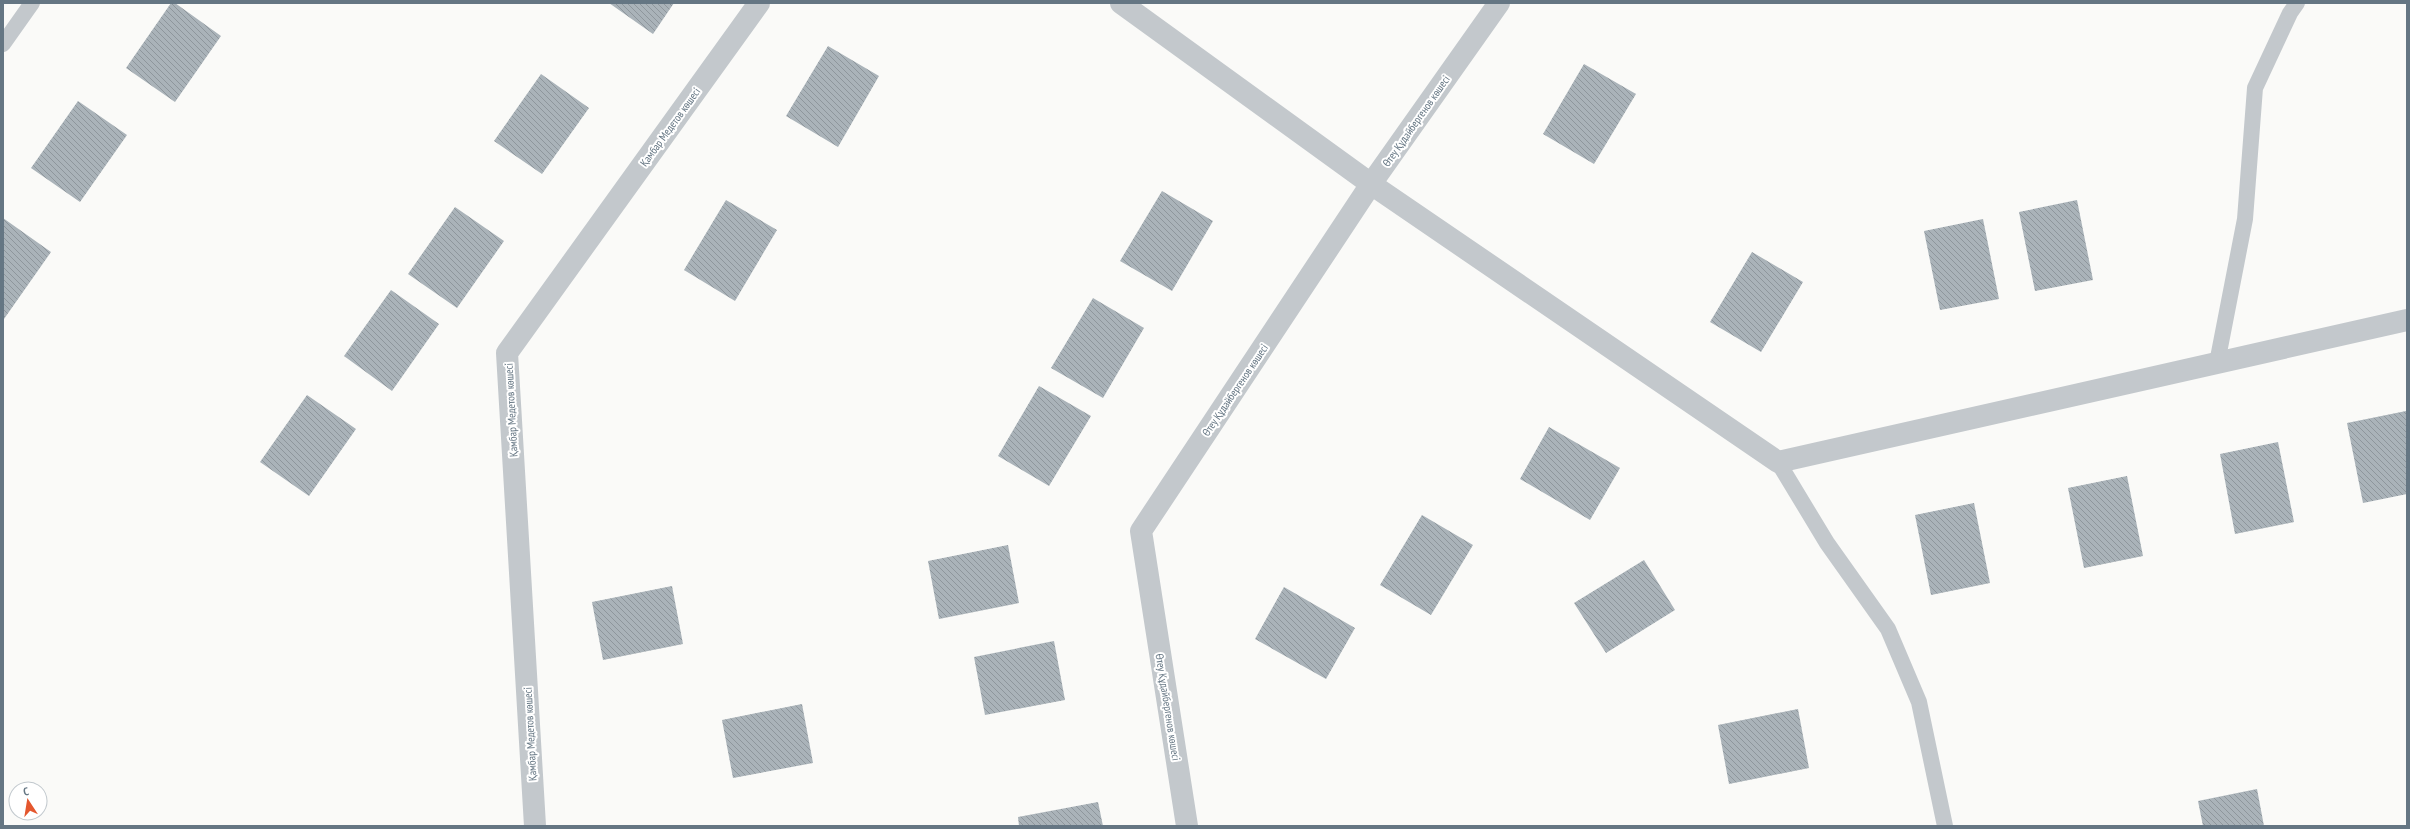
<svg xmlns="http://www.w3.org/2000/svg" width="2410" height="829" viewBox="0 0 2410 829" font-family="'PT Sans Narrow',sans-serif">
  <defs>
    <pattern id="building-back-hatch" width="6" height="6" patternUnits="userSpaceOnUse"><rect width="6" height="6" fill="#aab3b9"/><path d="M-1 5l2 2M0 0l6 6M5-1l2 2" fill="none" stroke="#8e969c"/></pattern>
  </defs>
  <rect width="100%" height="100%" fill="#fafaf8"/>
  <path fill="url(#building-back-hatch)" d="M171 3H175L221 36 175 102 126 68Z
    M609 3H674L653 34Z
    M828 46 879 76 838 147 786 116Z
    M1584 64 1636 94 1594 164 1543 134Z
    M541 74 589 108 542 174 494 141Z
    M78 101 127 135 80 202 31 168Z
    M1162 191 1213 221 1172 291 1120 261Z
    M726 200 777 230 735 301 684 270Z
    M2077 200 2093 280 2035 291 2019 212Z
    M455 207 504 241 457 308 408 274Z
    M3 218 51 252 4 319 3 318Z
    M1983 219 1999 299 1940 310 1924 231Z
    M1752 252 1803 282 1761 352 1710 322Z
    M391 290 439 324 392 391 344 356Z
    M1093 298 1144 328 1103 398 1051 368Z
    M1039 386 1091 416 1049 486 998 456Z
    M307 395 356 429 309 496 260 462Z
    M2406 411 2407 494 2363 503 2347 423Z
    M1549 427 1620 468 1590 520 1520 479Z
    M2278 442 2294 522 2235 534 2220 454Z
    M2127 476 2143 556 2084 568 2068 488Z
    M1974 503 1990 583 1931 595 1915 515Z
    M1422 515 1473 545 1431 615 1380 585Z
    M1008 545 1019 603 939 619 928 561Z
    M1644 560 1675 610 1606 653 1574 603Z
    M672 586 683 644 603 660 592 602Z
    M1284 587 1355 628 1326 679 1255 639Z
    M1054 641 1065 700 985 715 974 657Z
    M802 704 813 763 733 778 722 720Z
    M1798 709 1809 768 1729 784 1718 725Z
    M2257 789 2264 826H2203L2198 801Z
    M1098 802 1103 826H1019L1018 817Z"/>
  <g fill="none" stroke-linecap="round" stroke-linejoin="round">
    <path stroke="#c3c8cc" stroke-width="16" d="M3 44 32 3
      M2217 363 2245 219 2255 88 2290 13 2297 3
      M1778 462 1827 543 1888 629 1919 702 1945 826"/>
    <path stroke="#c3c8cc" stroke-width="22" d="M1121 3 1371 184 1778 462 2407 320
      M535 826 507 353 759 3
      M1187 826 1141 531 1371 184 1499 3"/>
  </g>
  <g text-anchor="middle" dominant-baseline="central" stroke-width="4" stroke-linejoin="round" paint-order="stroke">
    <g font-size="11" fill="#657683" stroke="#fff">
      <text transform="translate(1416 121) rotate(-55)">Өтеу Құдайбергенов көшесі</text>
      <text transform="translate(670 127) rotate(-54)">Қамбар Медетов көшесі</text>
      <text transform="translate(1235 390) rotate(-56)">Өтеу Құдайбергенов көшесі</text>
      <text transform="translate(511 410) rotate(-93)">Қамбар Медетов көшесі</text>
      <text transform="translate(1168 707) rotate(81)">Өтеу Құдайбергенов көшесі</text>
      <text transform="translate(530 734) rotate(-93)">Қамбар Медетов көшесі</text>
    </g>
  </g>
  <rect width="2410" height="829" fill="none" stroke="#657683" stroke-width="8"/>
  <g transform="translate(28 801) rotate(348)"><circle r="19" fill="#ffffff" stroke="#c1c8cd"/>
  <path d="M0-3L7 15L0 10L-7 15Z" fill="#e4572e"/>
  <text y="-6" font-size="11" font-weight="bold" text-anchor="middle" fill="#657683">С</text>
  </g>
</svg>
